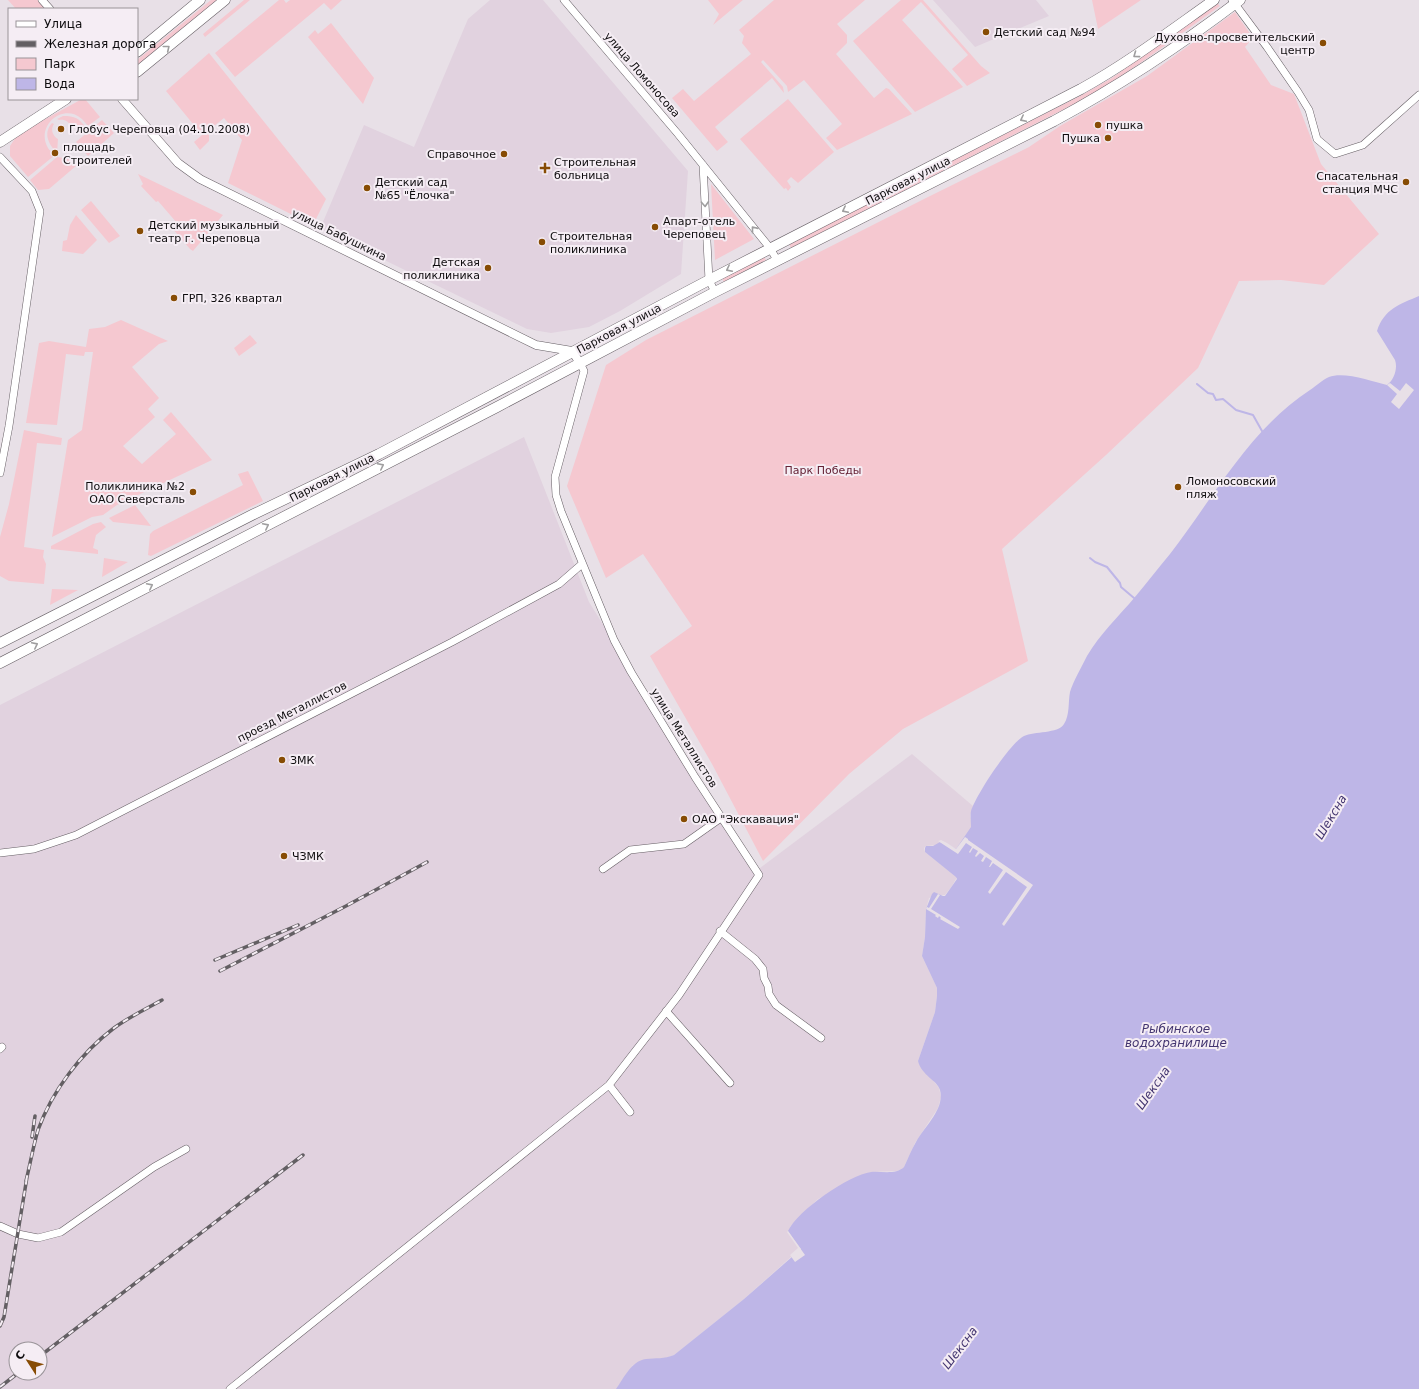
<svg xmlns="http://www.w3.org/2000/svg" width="1419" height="1389" viewBox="0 0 1419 1389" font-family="'DejaVu Sans',sans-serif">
  <rect width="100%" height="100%" fill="#e8e0e7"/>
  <path fill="#e1d2df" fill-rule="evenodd" d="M490 0H543L688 171 681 274 620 311 589 327 551 333 527 329 320 229 364 125 414 147 468 19Z
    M933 0H1036L1049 16 975 47Z
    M524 437 589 602 756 871 912 754 973 806 970 816 972 827 956 849 936 845 926 846 924 848 925 852 957 877 952 886 945 895H940L929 898 926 909 925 937 922 956 937 988V996L935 1012 918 1061 939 1088 941 1097 938 1108 915 1143 904 1167 901 1170 896 1171 871 1172 818 1199 790 1227 801 1248 744 1299 674 1355 666 1358 633 1365 616 1389H0V705ZM16 1349H40V1373H16Z"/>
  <path fill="#f5c8d0" d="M8 0H42L50 9H16Z
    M211 0H222L137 69V60Z
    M244 0H250L205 37 203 34Z
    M279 0H284L286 3 290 0H342L331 10 324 3 235 77 215 53Z
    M708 0H743L713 25 719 14Z
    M774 0H865L837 24 847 35V43L836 54 874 98 886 88 889 89 912 114 837 150 826 138 842 124 804 80 788 92 787 86 763 60 761 62 783 87 784 93 772 78 715 127 728 142 717 151 672 98 683 89 694 101 751 54 742 43 744 36 739 30Z
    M901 0H923L981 66 990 73 967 86 952 69 968 55 921 2 902 20 963 87 915 112 853 41Z
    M1092 0H1141L1098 29Z
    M1217 3 1220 6C1175 38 1132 71 1084 99L791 248 789 244 1082 95 1112 78Z
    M1235 12 1253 38 1245 47 1271 85 1294 94 1321 164 1379 234 1324 285 1281 280 1239 281 1198 368 1106 455 1002 549 1028 661 903 729 849 774 763 861 712 764 650 656 692 626 643 554 606 578 567 486 606 365 646 340 926 198 1029 147 1060 126 1147 76Z
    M331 23 374 78 363 104 308 37 315 30 318 34Z
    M209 53 326 199 313 225 228 183 242 140 224 118 209 130V141L200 150 194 142 202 135 166 91Z
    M82 99H85L100 117 88 126C86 124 84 121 82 119 63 102 35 126 48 148 49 150 53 153 55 155L28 177 10 156V146L18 134Z
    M788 99 834 152 798 183 791 177 787 181 791 187 788 191 786 188 784 189 740 139Z
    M63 116C75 116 79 118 86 128L71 127C69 121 64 119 59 120L57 119Z
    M102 120 114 133 88 156 76 142Z
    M52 123 54 124C50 130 53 136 58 139L57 153C48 144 43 133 52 123Z
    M80 156 83 160 49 189 38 190 30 180 57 157 71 159Z
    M138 174 223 215 193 251 190 249 172 228 177 223 158 201 156 202 141 186 143 184Z
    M711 184 754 239 715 260Z
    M91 201 120 236 109 243 81 210Z
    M76 215 97 240 83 254 62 251 63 241 67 240 70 225Z
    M764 257 766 260 724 282 722 278Z
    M121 320 168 341 159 344 132 367 159 398 148 409 155 417 123 446 142 464 176 434 163 420 171 412 212 460 117 505 103 515 92 517 52 537 68 440 82 430 93 352H85L84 356 66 354 57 425 26 423 39 343 49 341 86 347 89 329 105 327Z
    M250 335 257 343 239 356 234 348Z
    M24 430 62 438 61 445 37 443 24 547 44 550 43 557 46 564 44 584 9 581 0 576V537L9 504Z
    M248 471 263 501 151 556 148 555 150 534 153 531 243 485 238 474Z
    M135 505 151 526 113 522 109 518Z
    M101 522 106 527 96 535 93 548 98 550V554L51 549V546L93 524Z
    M104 558 128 562 102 577Z
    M52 589 78 590 50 605Z"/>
  <path fill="#beb6e7" d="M1419 296V1389H616C624 1378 631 1361 646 1359 656 1358 664 1359 674 1355L744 1299 801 1249 788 1231C798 1210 849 1175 871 1172 882 1171 896 1175 904 1167 908 1159 911 1150 916 1142 925 1126 945 1109 940 1090 937 1080 922 1076 918 1061L935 1012 937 996V988L922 956 925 937 926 909 932 894 934 892 943 896H945L957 879 956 877 925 852V848L926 846H933L940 842 956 849 971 827C971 821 970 816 971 811 976 795 1010 743 1024 736 1034 731 1058 734 1064 724 1070 715 1068 702 1070 692 1073 682 1082 666 1087 656 1100 634 1118 617 1135 597 1147 583 1158 568 1170 554 1214 497 1249 430 1310 390 1316 386 1322 380 1329 377 1343 371 1372 381 1387 385 1394 380 1398 368 1395 360L1377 331C1384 309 1400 304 1419 296Z"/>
  <path fill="#e8e0e7" d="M1390 383 1400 391 1406 383 1414 390 1399 409 1391 402 1397 394 1387 385Z
    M965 837 968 839V840L1033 885 1004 926 1002 924 1027 887 1006 872 990 894 988 892 1003 870 993 863 990 867H989L992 861 986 857 983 862 981 861 984 856 980 853 976 857 975 856 978 851 973 848 970 853 969 852 972 847 966 843 958 854 938 841 941 840 947 843 956 849Z
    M938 894 940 895 931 909 960 927 958 929 940 919 941 918 939 916 938 918 935 916 936 915 926 909 927 907 929 908Z
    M788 1231 805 1255 795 1262 790 1255 798 1248 787 1232Z"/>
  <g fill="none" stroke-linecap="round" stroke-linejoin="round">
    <path stroke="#beb6e7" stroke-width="2" d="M1197 384 1208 393 1213 394 1216 400 1223 399 1236 410 1253 415 1262 431
      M1090 558 1095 562 1107 567 1120 583 1121 587 1134 598"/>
    <g stroke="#655e64" stroke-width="8">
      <path id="minor" d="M42 0 50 9
        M564 0 678 134 770 248 777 260
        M1232 0 1267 47 1298 92 1309 110 1317 139 1335 154 1363 145 1419 95
        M0 157 32 191 40 211 9 426 0 473
        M703 165 709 280 715 292
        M0 853 34 849 76 835 452 642 559 584 582 564
        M603 869 630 850 684 844 721 818
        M720 931 755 959 763 969 764 978 768 986 769 994 776 1005 821 1038
        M666 1011 730 1083
        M0 1049 2 1047
        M609 1085 630 1112
        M0 1226 18 1234 38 1238 61 1232 154 1167 186 1149
        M230 1389 609 1085 679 995 759 875 695 777 631 672 614 640 561 511 556 495 555 477 584 371 580 363"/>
    </g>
    <g stroke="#655e64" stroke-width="9">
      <path id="tertiary" d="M122 99 178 163 200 179 536 345 572 351 580 363"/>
    </g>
    <g stroke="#655e64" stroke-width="11">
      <path id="secondary" d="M137 52 200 0
        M137 72 225 0
        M0 142 66 99
        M0 643 254 514 379 454 709 280 1081 89C1128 63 1170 31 1214 0
        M0 663 497 407 715 292 1054 121C1119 86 1181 45 1240 0"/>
    </g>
    <use href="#minor" stroke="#fff" stroke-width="7"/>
    <use href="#tertiary" stroke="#fff" stroke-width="8"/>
    <use href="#secondary" stroke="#fff" stroke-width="10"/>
    <g stroke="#635f63" stroke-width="3.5">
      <path id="rail" d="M215 960 298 925
        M220 971 346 906 427 862
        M32 1137 35 1116
        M26 1181C30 1165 33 1147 38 1130 52 1091 81 1053 114 1028 129 1017 146 1009 162 1000
        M0 1326 4 1317 27 1177
        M40 1356 303 1155
        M0 1387 18 1373"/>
    </g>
    <use href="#rail" stroke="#f5edf4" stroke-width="2" stroke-dasharray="6" stroke-linecap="butt"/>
  </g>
  <defs><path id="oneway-chevron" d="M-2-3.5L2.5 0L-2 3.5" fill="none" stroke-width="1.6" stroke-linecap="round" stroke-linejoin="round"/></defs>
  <g stroke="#9f9e9f">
    <use href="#oneway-chevron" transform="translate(167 48) rotate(-39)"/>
    <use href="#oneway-chevron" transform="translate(1136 55) rotate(144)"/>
    <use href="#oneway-chevron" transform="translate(1023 119) rotate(153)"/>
    <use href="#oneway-chevron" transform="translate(705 204) rotate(87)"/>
    <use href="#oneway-chevron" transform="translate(845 210) rotate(153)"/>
    <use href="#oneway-chevron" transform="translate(754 229) rotate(-129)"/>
    <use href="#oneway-chevron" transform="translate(729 269) rotate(153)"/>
    <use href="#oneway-chevron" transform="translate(381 466) rotate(-27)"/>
    <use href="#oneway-chevron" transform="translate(266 526) rotate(-27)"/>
    <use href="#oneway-chevron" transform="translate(150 586) rotate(-27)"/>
    <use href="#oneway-chevron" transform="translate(35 645) rotate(-27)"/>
  </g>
  <g fill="#874c04" stroke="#f5edf4" stroke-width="1.5">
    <circle cx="986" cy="32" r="4"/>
    <circle cx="1323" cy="43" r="4"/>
    <circle cx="1098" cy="125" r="4"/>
    <circle cx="61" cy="129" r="4"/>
    <circle cx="1108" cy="138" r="4"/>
    <circle cx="55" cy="153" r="4"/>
    <circle cx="504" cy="154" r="4"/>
    <path d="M543 162h4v4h4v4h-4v4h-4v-4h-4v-4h4z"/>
    <circle cx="1406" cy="182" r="4"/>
    <circle cx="367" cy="188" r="4"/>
    <circle cx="655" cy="227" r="4"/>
    <circle cx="140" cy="231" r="4"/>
    <circle cx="542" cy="242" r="4"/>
    <circle cx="488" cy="268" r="4"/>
    <circle cx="174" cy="298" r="4"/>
    <circle cx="1178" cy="487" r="4"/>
    <circle cx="193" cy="492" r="4"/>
    <circle cx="282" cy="760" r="4"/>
    <circle cx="684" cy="819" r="4"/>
    <circle cx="284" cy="856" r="4"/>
  </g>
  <g text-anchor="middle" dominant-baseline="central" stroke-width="4" stroke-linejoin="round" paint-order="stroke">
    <g font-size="11" fill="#0e0c0e" stroke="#f5edf4" text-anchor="start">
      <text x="994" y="32">Детский сад №94</text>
      <text x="1315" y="37" text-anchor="end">Духовно-просветительский<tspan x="1315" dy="13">центр</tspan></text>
      <text x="1106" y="125">пушка</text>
      <text x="69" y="129">Глобус Череповца (04.10.2008)</text>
      <text x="1100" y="138" text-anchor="end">Пушка</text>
      <text x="63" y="147">площадь<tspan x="63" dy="13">Строителей</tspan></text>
      <text x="496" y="154" text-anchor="end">Справочное</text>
      <text x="554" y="162">Строительная<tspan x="554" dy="13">больница</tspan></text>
      <text x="1398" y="176" text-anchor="end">Спасательная<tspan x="1398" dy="13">станция МЧС</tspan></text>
      <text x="375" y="182">Детский сад<tspan x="375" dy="13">№65 "Ёлочка"</tspan></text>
      <text x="663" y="221">Апарт-отель<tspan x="663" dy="13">Череповец</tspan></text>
      <text x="148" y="225">Детский музыкальный<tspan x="148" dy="13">театр г. Череповца</tspan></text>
      <text x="550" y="236">Строительная<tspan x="550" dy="13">поликлиника</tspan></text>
      <text x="480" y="262" text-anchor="end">Детская<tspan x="480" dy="13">поликлиника</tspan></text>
      <text x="182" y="298">ГРП, 326 квартал</text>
      <text x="1186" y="481">Ломоносовский<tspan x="1186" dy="13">пляж</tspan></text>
      <text x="185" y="486" text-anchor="end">Поликлиника №2<tspan x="185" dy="13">ОАО Северсталь</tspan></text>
      <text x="290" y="760">ЗМК</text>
      <text x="692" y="819">ОАО "Экскавация"</text>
      <text x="292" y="856">ЧЗМК</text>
    </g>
    <g font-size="11" fill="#0e0c0e" stroke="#f5edf4">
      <text transform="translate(642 75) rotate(49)">улица Ломоносова</text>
      <text transform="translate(908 181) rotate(-27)">Парковая улица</text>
      <text transform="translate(339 235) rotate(26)">улица Бабушкина</text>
      <text transform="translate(619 329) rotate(-28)">Парковая улица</text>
      <text transform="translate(332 478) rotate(-27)">Парковая улица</text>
      <text transform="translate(292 712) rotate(-27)">проезд Металлистов</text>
      <text transform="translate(684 738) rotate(58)">улица Металлистов</text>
    </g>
    <g font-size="11" fill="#652235" stroke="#f5edf4">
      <text x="823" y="470">Парк Победы</text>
    </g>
    <g font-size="12" font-style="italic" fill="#433570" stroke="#f5edf4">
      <text transform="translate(1331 817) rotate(-59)">Шексна</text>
      <text x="1176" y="1029">Рыбинское<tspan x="1176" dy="14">водохранилище</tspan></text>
      <text transform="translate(1153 1088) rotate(-55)">Шексна</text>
      <text transform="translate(960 1348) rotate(-53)">Шексна</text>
    </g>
  </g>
  <rect x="8" y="8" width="130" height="92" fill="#f5edf4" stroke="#999398"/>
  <rect x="16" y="21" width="20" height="6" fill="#ffffff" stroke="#999398"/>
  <text x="44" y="28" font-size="12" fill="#0e0c0e">Улица</text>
  <rect x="16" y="41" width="20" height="6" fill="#635f63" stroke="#999398"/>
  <text x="44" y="48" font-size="12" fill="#0e0c0e">Железная дорога</text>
  <rect x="16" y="58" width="20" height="12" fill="#f5c8d0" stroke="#999398"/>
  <text x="44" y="68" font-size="12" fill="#0e0c0e">Парк</text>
  <rect x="16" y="78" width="20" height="12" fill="#beb6e7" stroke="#999398"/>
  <text x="44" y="88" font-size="12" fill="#0e0c0e">Вода</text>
  <g transform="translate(28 1361) rotate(306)"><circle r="19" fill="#f5edf4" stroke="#999398"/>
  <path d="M0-3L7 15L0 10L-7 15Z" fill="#874c04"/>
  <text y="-6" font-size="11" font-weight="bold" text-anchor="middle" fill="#0e0c0e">С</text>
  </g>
</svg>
